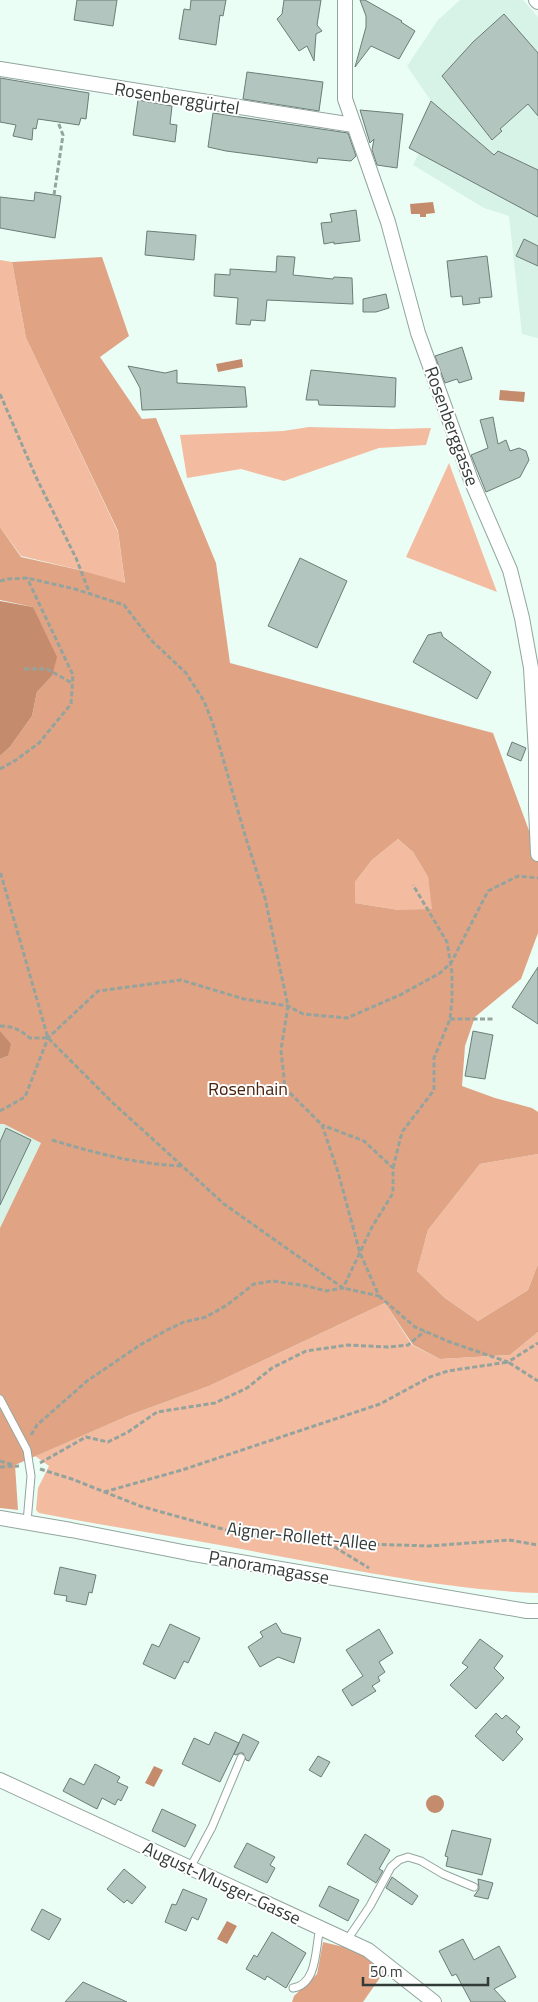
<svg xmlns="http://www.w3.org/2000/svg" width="538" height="2002" viewBox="0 0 538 2002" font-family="'Titillium Web',sans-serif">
  <rect width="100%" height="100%" fill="#eafef6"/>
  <path fill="#d7f3e8" d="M460 0H523L538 17V338L522 334 509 216 484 208 413 165 426 138 431 101 407 66 438 20Z
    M0 1124H4L41 1143 0 1228Z"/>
  <path fill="#f3bca1" d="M0 260 12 262 26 338 118 532 125 584 84 571 21 556 0 527Z
    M309 427 391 429 431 428 426 445 379 448 284 481 241 469 187 478 180 435 283 431Z
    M449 463 497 592 406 557Z
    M398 839 413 852 428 877 433 910H399L355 903V882L372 860Z
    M538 1154V1264L528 1290 478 1321 445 1298 417 1271 428 1230 480 1164Z
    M385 1303 412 1345 440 1359 510 1355 538 1332V1593C449 1590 355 1570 267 1554 192 1539 115 1528 39 1513L36 1510 38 1488 49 1466 35 1456 130 1415 209 1386Z"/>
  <path fill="#e0a485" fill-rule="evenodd" d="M102 257 129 336 100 357 142 419 156 418 216 563 230 663 493 733 538 855V933L521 979 475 1017 465 1046 462 1086 495 1098 532 1108 538 1112V1154L480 1164 428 1230 417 1271 445 1298 478 1321 528 1290 538 1264V1332L510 1355 440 1359 413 1345 385 1303 209 1386 130 1415 15 1465 18 1510 0 1508V1228L41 1143 4 1124H0V1059L8 1056 0 1031V756L10 747 32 716 37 692 52 676 33 607 0 600V527L21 557 84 571 125 583 118 531 26 338 12 262ZM398 839 413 852 428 877 432 909 399 910 355 903V882L372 860Z
    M323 1942 356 1950 384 1972 363 2002H292L294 1996 317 1974Z"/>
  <path fill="#c58b6d" d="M433 202 435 213 426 214V217H420V214H411L410 204Z
    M242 359 243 367 218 372 216 364Z
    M500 390 525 392 524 402 499 400Z
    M0 601 33 607 57 657 52 676 37 692 32 716 10 747 0 756Z
    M0 1031 11 1044 8 1056 0 1059Z
    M154 1766 163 1770 154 1787 145 1783Z
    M426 1804a9 9 0 1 1 18 0a9 9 0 1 1-18 0Z
    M227 1921 237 1926 227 1944 217 1939Z"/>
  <path fill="#b2c5be" stroke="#6c7d76" d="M77 0H117L113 26 74 20Z
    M191 0H226L223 16 220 15 216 45 179 39 184 9 190 10Z
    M284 0H321L317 25 322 31 316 34 314 61 307 46 299 51 277 19 282 14Z
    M360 0H365L402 21 401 22 415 31 399 59 371 46 355 67 366 27V16Z
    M504 14 538 53V116L528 104 500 129 502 131 492 140 442 76 473 42Z
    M247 72 323 82 319 111 243 99Z
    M0 78 89 93 86 119 81 118 79 125 38 119 36 129 33 128 32 140 13 136 16 125 0 122Z
    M138 100 172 106 170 124 177 125 175 142 133 135Z
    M431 101 494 155 498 151 538 170V217L409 148Z
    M360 110 403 114 397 168 377 165 372 150 374 139 370 143Z
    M213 113 348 133 356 156 351 161 318 158 317 163 226 151 208 147Z
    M35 192 61 196 55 238 0 228V197L34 201Z
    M356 210 360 241 334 244V242L324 244 321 223 332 222 330 214Z
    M147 231 196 235 194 260 145 255Z
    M524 239 538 246V266L516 256Z
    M277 256 295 257 293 275 333 279 334 277 352 278 353 304 267 300 265 321 251 320 250 325 236 324 238 298 214 296 215 274 230 275V269L276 272Z
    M487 256 492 297 479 298 480 303 463 305 462 296 451 297 447 261Z
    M386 294 389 308 376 312H363V299Z
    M462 347 472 379 459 383 457 379 445 383 435 356Z
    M128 366 165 373 177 370V383L245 387 247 407 142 410 140 388Z
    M311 370 396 378 395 407 319 405 318 400H306Z
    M493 417 498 444 506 440 510 451 519 448 526 451 529 460 520 477 486 492 471 455 488 448 480 420Z
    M300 558 347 581 317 648 268 626Z
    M441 632 443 637 491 672 477 699 413 662 428 635Z
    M512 742 526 748 521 761 507 755Z
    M538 967V1024L512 1007Z
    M473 1031 493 1035 485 1079 465 1076Z
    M6 1128 31 1140 0 1205V1142Z
    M60 1567 96 1575 92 1593 89 1592 86 1605 66 1601 67 1596 54 1594Z
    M276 1623 282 1633 301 1638 294 1663 278 1657 260 1667 248 1647 263 1637 260 1632Z
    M170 1624 200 1638 188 1663 184 1661 175 1679 143 1664 152 1644 159 1647Z
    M379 1629 393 1653 379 1662 385 1672 378 1677 380 1681 372 1686 376 1691 352 1706 342 1690 363 1676 346 1650Z
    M480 1639 503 1656 494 1668 504 1678 476 1709 450 1685 468 1667 462 1663Z
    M496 1713 502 1719 506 1715 520 1727 516 1732 523 1739 503 1761 475 1736Z
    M215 1732 239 1743 220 1782 182 1764 194 1738 209 1745Z
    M243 1734 259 1742 249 1761 246 1760 243 1753H240L236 1755 234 1754Z
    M318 1756 330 1762 321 1777 309 1770Z
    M95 1764 120 1777 117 1782 128 1787 121 1801 118 1799 115 1805 102 1798 97 1809 63 1791 70 1778 84 1785Z
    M162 1809 196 1825 185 1847 152 1831Z
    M452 1830 491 1839 482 1875 446 1866 448 1857 445 1856Z
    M365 1834 390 1850 379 1869 383 1871 376 1883 347 1864Z
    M247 1843 275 1857 270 1865 275 1868 267 1883 234 1867Z
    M124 1869 146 1887 132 1904 127 1900 124 1903 107 1889Z
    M392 1877 418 1896 412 1905 386 1888Z
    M478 1879 493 1883 488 1899 474 1896 479 1889Z
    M329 1886 359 1900 348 1921 319 1906Z
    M183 1889 207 1899 198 1920 192 1917 186 1931 165 1922 172 1904 176 1905Z
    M42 1909 61 1919 49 1940 31 1930Z
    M272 1932 306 1953 286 1988 267 1976 265 1980 246 1969 254 1955 257 1957Z
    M463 1939 474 1960 499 1946 516 1977 494 1989 506 2002H471L456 1974 452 1976 439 1951Z
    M83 1982 127 2002H65Z"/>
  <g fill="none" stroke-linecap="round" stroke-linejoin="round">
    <g stroke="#92a59e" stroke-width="9">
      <path id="service" d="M0 1399 27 1450 31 1476 27 1522
        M190 1868 212 1827 241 1758
        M347 1940 370 1906 391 1867 399 1860 408 1857 421 1861 443 1874 474 1887
        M293 1988C318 1984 315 1948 320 1928"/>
    </g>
    <g stroke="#92a59e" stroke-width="16">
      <path id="minor" d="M345 0V99L388 222 418 333 471 480 510 570 522 618 531 668 536 753V809L538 854
        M536 0 538 2
        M0 69 353 125
        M0 1518 71 1530 188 1553 527 1611H538
        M0 1780 368 1950 434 2002"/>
    </g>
    <path stroke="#95a39d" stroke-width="3" stroke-dasharray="5 2.5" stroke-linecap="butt" d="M54 195 63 135 58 122
      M0 394 36 477 76 558 90 594
      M0 581 8 579 27 578 75 589 124 605 151 640 186 673 204 701 213 724 245 835 265 898 288 1006 281 1050 285 1088 322 1125 338 1172 360 1253 379 1296 343 1288 224 1204 113 1103 48 1038 0 871
      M24 669H47L72 683
      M0 769 16 760 39 743 71 704 73 675 27 578
      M450 1019H493
      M0 1026C13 1026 20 1030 30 1038H48
      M0 1111 25 1097 48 1038 98 991 181 980 244 999 288 1006 303 1014 347 1018 400 995 440 973 451 963 488 891 518 876 538 878
      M52 1140C95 1153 136 1164 182 1166
      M393 1168 402 1132 434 1090V1058L450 1019 452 1000V973L447 942 413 885
      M379 1296 415 1327 450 1342 508 1362 538 1343
      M31 1435 37 1425 87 1381 140 1345 169 1329 184 1322 206 1317 227 1305 254 1284 273 1281 307 1286 326 1291 343 1288 372 1227 393 1193V1168L364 1141 322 1125
      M0 1461 14 1465
      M40 1463 86 1437 108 1442 128 1432 157 1412 215 1403 247 1388 272 1368 306 1351 348 1345 388 1347 408 1345 425 1331
      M0 1467 19 1466
      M40 1469 72 1479 140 1506 226 1530 250 1534 367 1544 429 1546 509 1540 538 1545
      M104 1492 182 1470 380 1404 430 1377 448 1371 508 1362 538 1381
      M328 1543 369 1568"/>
    <use href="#service" stroke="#fff" stroke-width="7"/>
    <use href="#minor" stroke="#fff" stroke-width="14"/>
  </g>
  <g text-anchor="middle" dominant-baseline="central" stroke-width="4" stroke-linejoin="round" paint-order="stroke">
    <g font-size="18" fill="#333b38" stroke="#fff">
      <text transform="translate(177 98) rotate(9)">Rosenberggürtel</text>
      <text transform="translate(452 426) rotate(70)">Rosenberggasse</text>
      <text transform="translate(302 1536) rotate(6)">Aigner-Rollett-Allee</text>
      <text transform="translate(269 1567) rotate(10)">Panoramagasse</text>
      <text transform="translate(222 1883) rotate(25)">August-Musger-Gasse</text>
    </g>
    <g font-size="18" fill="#49220b" stroke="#fff">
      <text x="248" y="1088">Rosenhain</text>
    </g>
  </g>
  <path d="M363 1977v8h125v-8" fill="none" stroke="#333b38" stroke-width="2.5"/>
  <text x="370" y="1977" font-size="15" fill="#333b38" stroke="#ffffff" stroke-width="4" paint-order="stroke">50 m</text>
</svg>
